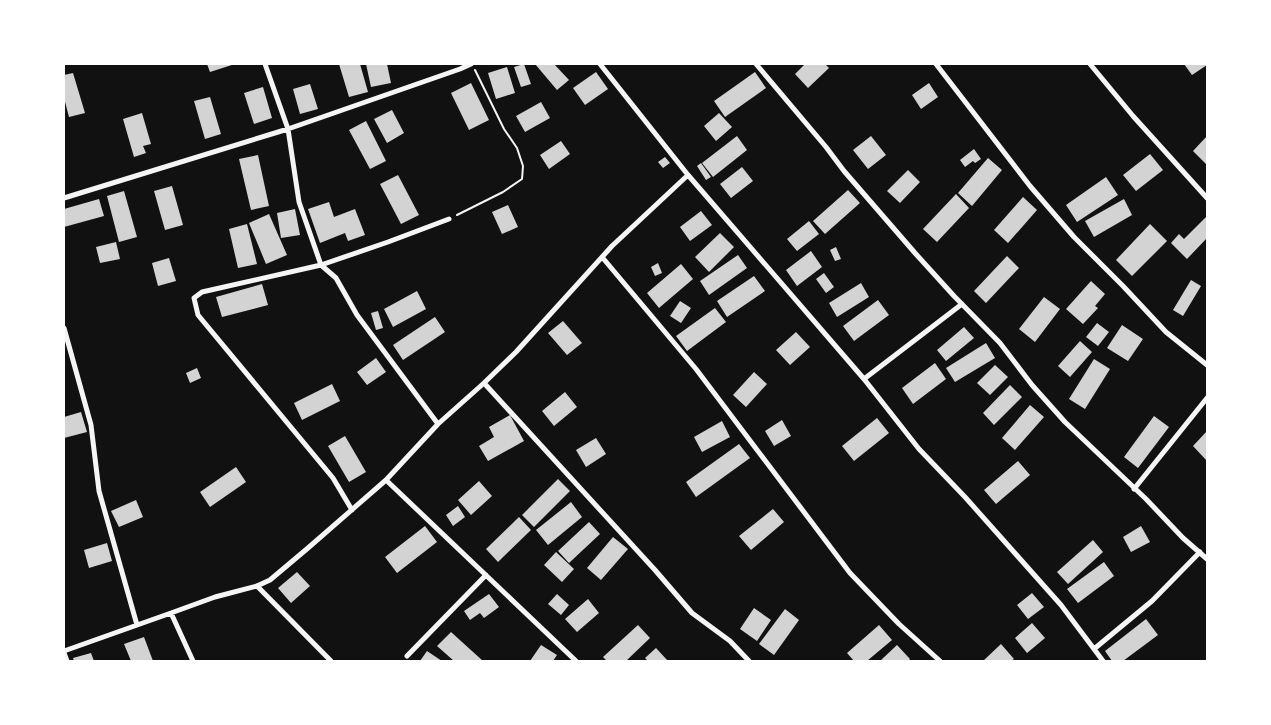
<svg xmlns="http://www.w3.org/2000/svg" width="1271" height="725" viewBox="0 0 1271 725" font-family="'DM Sans',sans-serif">
  <rect width="100%" height="100%" fill="#111"/>
  <path fill="#d3d3d3" d="M207 64H235L210 72Z
    M339 64H360L368 92 349 97Z
    M366 64H387L391 83 371 87Z
    M524 64 531 84 521 87 514 67Z
    M535 64H554L569 80 557 90Z
    M805 64H825L829 68 808 88 795 74Z
    M1184 64H1207V65L1192 75Z
    M507 67 515 93 496 99 488 73Z
    M596 72 608 89 585 105 573 88Z
    M755 72 766 88 725 117 714 101Z
    M73 73 85 113 69 117 64 98V75Z
    M471 83 489 120 469 130 451 93Z
    M929 83 938 97 921 109 912 95Z
    M310 84 318 109 300 114 293 89Z
    M263 87 272 118 254 124 244 93Z
    M210 97 221 134 205 139 194 101Z
    M541 102 550 118 525 132 516 116Z
    M392 110 404 133 387 143 374 119Z
    M142 113 151 144 143 146 146 153 134 157 123 119Z
    M719 113 732 127 716 141 704 126Z
    M366 121 386 161 370 169 349 130Z
    M737 136 747 150 713 177 702 163Z
    M871 136 886 155 868 169 853 150Z
    M1207 136V165L1193 151Z
    M561 141 570 154 549 169 540 155Z
    M974 149 981 159 975 163 973 161 965 167 960 160Z
    M1150 154 1163 170 1136 191 1123 175Z
    M258 155 269 206 251 210 239 159Z
    M665 157 670 163 663 168 658 162Z
    M988 158 1002 170 972 206 958 193Z
    M701 163 711 177 706 180 697 166Z
    M742 167 753 181 731 198 720 184Z
    M908 170 920 182 900 203 887 191Z
    M398 175 419 215 401 224 380 184Z
    M1106 177 1118 195 1077 222 1066 205Z
    M172 186 183 225 165 230 154 191Z
    M848 190 860 203 825 234 813 221Z
    M124 191 137 237 119 242 107 196Z
    M956 194 969 208 937 242 923 229Z
    M1023 197 1037 210 1008 243 994 230Z
    M99 199 104 216 64 227V209Z
    M1124 199 1132 215 1094 237 1085 221Z
    M329 202 334 217 355 209 365 235 348 241 345 233 320 243 308 209Z
    M508 205 518 227 502 234 492 212Z
    M295 209 300 235 281 238 277 213Z
    M701 211 712 225 690 241 680 227Z
    M269 214 287 255 266 264 249 223Z
    M1207 216V238L1187 259 1171 243 1179 234 1184 239Z
    M809 221 819 234 797 251 787 239Z
    M247 224 257 264 238 268 229 229Z
    M1150 224 1167 241 1132 276 1116 260Z
    M720 233 734 247 709 272 695 257Z
    M116 242 120 259 100 263 96 247Z
    M836 247 841 259 835 261 830 250Z
    M811 251 822 267 797 286 786 270Z
    M738 255 747 268 709 295 700 281Z
    M1007 256 1019 268 986 303 974 291Z
    M169 258 176 281 158 286 152 263Z
    M658 263 662 273 655 276 651 267Z
    M681 264 693 279 659 308 647 293Z
    M824 273 834 287 826 293 816 279Z
    M754 276 765 291 727 317 717 301Z
    M1191 280 1201 286 1183 316 1173 310Z
    M1091 281 1105 294 1095 306 1098 308 1083 324 1066 309Z
    M861 283 869 297 837 317 829 303Z
    M262 284 268 305 222 317 216 297Z
    M417 291 426 309 393 327 384 309Z
    M1044 297 1060 309 1035 342 1019 329Z
    M878 300 889 315 854 341 843 326Z
    M680 301 691 308 681 323 670 316Z
    M715 308 726 322 687 351 676 336Z
    M378 311 383 328 376 330 371 313Z
    M435 317 445 332 403 360 393 345Z
    M563 321 582 343 567 355 548 333Z
    M1097 323 1109 332 1098 346 1086 337Z
    M1122 325 1143 339 1128 361 1107 348Z
    M964 327 974 338 946 361 937 350Z
    M796 332 810 347 790 365 776 350Z
    M1080 341 1092 352 1070 377 1058 366Z
    M986 343 995 358 955 382 946 368Z
    M376 358 386 372 367 385 357 372Z
    M1094 359 1110 369 1085 409 1069 399Z
    M935 363 946 379 913 404 902 388Z
    M995 365 1008 377 990 395 977 383Z
    M197 368 201 378 190 383 186 373Z
    M754 372 767 384 746 407 733 395Z
    M332 384 340 401 302 420 294 403Z
    M1010 385 1022 397 994 425 983 413Z
    M565 392 577 407 554 426 542 411Z
    M1030 405 1044 417 1015 450 1002 438Z
    M81 412 87 432 64 438V417Z
    M510 415 524 441 488 461 479 446 494 437 489 427Z
    M1154 416 1169 427 1138 468 1124 457Z
    M877 418 889 433 854 461 842 446Z
    M782 420 791 436 774 446 765 431Z
    M722 421 730 437 702 452 694 437Z
    M1207 431V461L1193 446Z
    M345 436 366 472 349 482 328 446Z
    M596 438 606 454 586 467 576 450Z
    M739 444 750 458 696 497 686 482Z
    M1018 461 1030 475 996 504 984 490Z
    M236 467 246 482 210 507 200 492Z
    M558 479 570 491 534 527 522 515Z
    M479 481 492 496 471 515 458 500Z
    M136 500 143 517 119 527 111 511Z
    M571 502 582 517 548 545 536 530Z
    M458 506 465 517 453 526 446 515Z
    M773 509 784 522 751 550 739 536Z
    M519 517 531 530 498 562 486 549Z
    M589 522 600 534 569 563 558 551Z
    M425 526 437 542 397 573 385 557Z
    M1141 526 1150 542 1131 552 1123 537Z
    M613 537 628 549 601 580 587 568Z
    M1093 540 1103 552 1068 584 1057 572Z
    M107 543 112 561 89 568 84 550Z
    M556 552 574 569 562 582 544 565Z
    M1104 562 1114 576 1078 603 1067 589Z
    M297 572 310 586 291 603 278 588Z
    M1032 593 1044 607 1028 619 1017 605Z
    M489 594 499 607 484 618 480 613 470 620 464 611Z
    M557 594 569 605 561 615 548 604Z
    M588 599 599 613 577 632 565 619Z
    M754 608 771 620 757 641 740 629Z
    M785 609 799 620 774 655 759 644Z
    M1146 619 1158 635 1123 661H1112L1105 651Z
    M1032 623 1045 638 1027 653 1015 638Z
    M638 625 650 638 626 661H607L603 657Z
    M879 625 892 640 867 661H854L847 653Z
    M451 632 483 661H454L437 646Z
    M144 637 153 661H131L124 644Z
    M1001 644 1014 659 1011 661H983Z
    M541 645 557 655 553 661H530Z
    M897 645 910 659 908 661H880Z
    M656 648 668 661H648L645 658Z
    M427 651 442 661H420Z
    M91 653 94 661H74L73 658Z"/>
  <g fill="none" stroke-linecap="round" stroke-linejoin="round">
    <path stroke="#f5f5f5" stroke-width="2" d="M457 215 503 192 522 179 523 166 517 148 504 129 475 70"/>
    <path stroke="#f5f5f5" stroke-width="5" d="M265 64 288 129 299 202 321 265 336 278 357 315 438 424
      M600 64 688 175 864 379 919 449 965 497 1061 605 1103 661
      M756 64 826 147 844 171 915 253 954 296 1000 343 1032 385 1065 422 1146 499 1183 538 1207 559
      M936 64 1030 186 1074 237 1123 286 1166 332 1207 365
      M1090 64 1133 116 1207 198
      M64 198 288 129 460 69 471 64
      M602 257 696 369 850 573 899 624 940 661
      M64 328 91 425 99 491 137 625
      M864 379 962 304
      M484 383 655 570 692 613 730 641 749 661
      M386 480 576 661
      M1134 489 1207 398
      M352 510 333 478 198 315 194 298 202 292 321 265 388 242 449 219
      M257 586 331 661
      M171 613 193 661
      M1094 649 1152 601 1200 552
      M64 651 171 613 215 597 257 586 270 580 308 548 386 480 438 424 484 383 516 352 612 246 688 175
      M64 653 67 661
      M407 656 486 575"/>
  </g>
  <rect width="1271" height="725" fill="none" stroke="#ffffff" stroke-width="130"/>
</svg>
